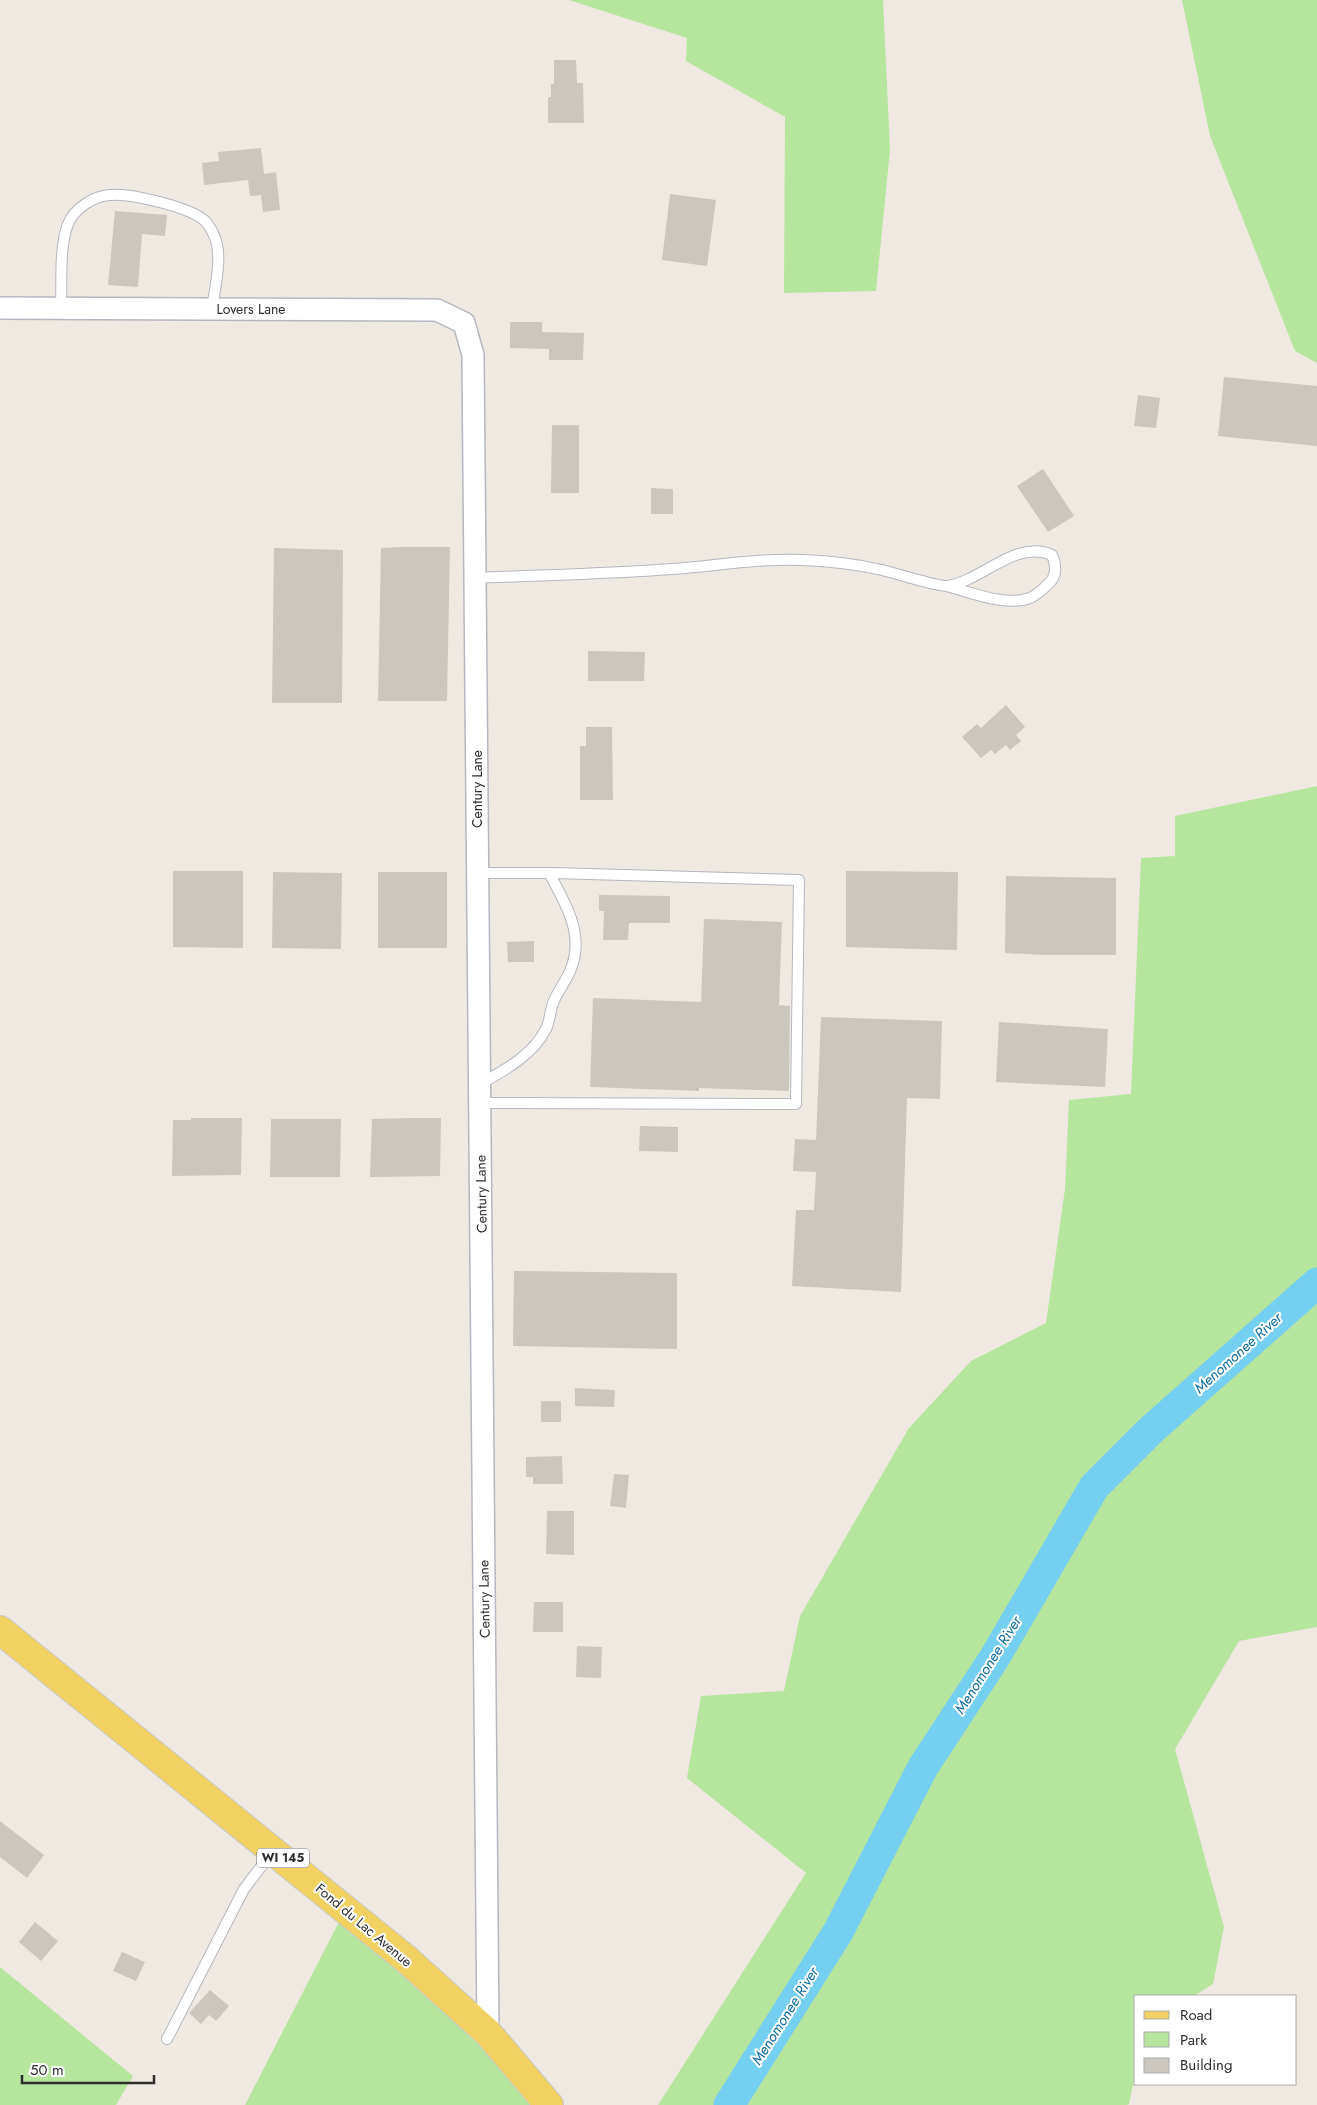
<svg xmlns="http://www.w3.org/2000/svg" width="1317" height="2105" viewBox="0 0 1317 2105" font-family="Jost,sans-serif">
  <rect width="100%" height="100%" fill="#efe9e1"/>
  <path fill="#b6e59e" d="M569 0H883L890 150 876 291 784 293 785 117 686 61 687 38Z
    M1182 0H1317V363L1295 351 1210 136Z
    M1317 786V1627L1239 1641 1175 1749 1224 1927 1213 1984 1194 1996H1136V2070L1129 2104 1127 2105H658L806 1873 687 1778 701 1696 784 1691 800 1616 909 1428 971 1361 1046 1323 1065 1189 1069 1100 1131 1094 1141 858 1175 856V816Z
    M341 1918 432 1997 475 2040 531 2105H245Z
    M0 1967 133 2076 116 2105H0Z"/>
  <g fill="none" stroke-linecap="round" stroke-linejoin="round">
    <path stroke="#75cff0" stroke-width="31" d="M729 2105 838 1932 923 1767 995 1657 1094 1487 1151 1430 1317 1283"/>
  </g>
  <path fill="#cbc7bf" d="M554 60H576L577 83H583L584 123H548V97H551V84H554Z
    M261 148 264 174 276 172 280 210 263 212 261 195 250 196 248 180 204 185 202 163 219 161 218 152Z
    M670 194 716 200 707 266 662 260Z
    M115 211 167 215 165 236 142 234 138 287 108 285Z
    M510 322H542V332L584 333 583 360H549V349L510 348Z
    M1224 377 1317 386V446L1218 436Z
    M1138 395 1160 398 1156 428 1134 426Z
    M552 425H579V493H551Z
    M1043 469 1074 516 1048 532 1017 486Z
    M651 488 673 489V514H651Z
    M401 547H450L447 701H378L381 548Z
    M274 548 343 550 342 703H272Z
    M588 651 645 652 644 681H588Z
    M1006 705 1025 727 1016 735 1021 741 1010 750 1006 745 995 754 991 750 981 758 962 737 977 724 981 728Z
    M586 727H612L613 800H580V746H586Z
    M173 871H243V948L173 947Z
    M846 871 958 872 957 950 846 947Z
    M273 872 342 873 341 949 272 948Z
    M378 872H447V948H378Z
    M1006 876 1116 878V955H1044L1005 953Z
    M599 895 670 896V923H629L628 940H603L604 911H599Z
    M704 919 782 922 779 1005 790 1006 789 1091 699 1088V1091L590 1087 593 998 701 1002Z
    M534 941V962H508L507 942Z
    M821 1017 942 1021 940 1099 907 1098 901 1292 792 1286 796 1210H814L816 1172 793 1171 795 1139 816 1140Z
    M999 1022 1108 1029 1105 1087 996 1082Z
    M191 1118H242L241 1175 172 1176 173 1120H191Z
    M410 1118H441L440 1176 370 1177 372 1119Z
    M271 1119H341L340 1177H270Z
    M640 1126 678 1127V1152L639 1151Z
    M514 1271 677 1273V1349L513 1346Z
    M575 1388 615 1390 614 1407 575 1406Z
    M541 1401H561V1422H541Z
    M562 1456 563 1484H533V1477H526V1457Z
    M614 1474 629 1475 626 1508 610 1506Z
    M547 1511H574V1555L546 1554Z
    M534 1602H563V1632H533Z
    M577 1646 602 1647 601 1678 576 1677Z
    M0 1821 44 1855 27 1878 0 1857Z
    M35 1922 58 1941 41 1961 19 1942Z
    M122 1952 145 1962 136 1981 113 1971Z
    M210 1990 229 2006 216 2021 209 2015 201 2024 189 2013Z"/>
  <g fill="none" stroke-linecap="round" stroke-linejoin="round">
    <g stroke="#b4b7c1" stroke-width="12">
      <path id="service" d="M61 308C62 283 59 247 68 224 74 209 93 196 110 195 130 193 190 207 205 221 208 224 211 229 213 233 224 254 215 286 212 309
        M475 578C541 575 606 574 672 569 715 566 759 558 803 560 830 561 856 564 882 570 895 573 938 587 948 586 983 580 1016 539 1052 555 1057 567 1057 578 1046 586 1041 591 1036 595 1030 598 1005 607 971 592 946 586
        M478 873H553L799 880 796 1104 480 1103
        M480 1084C505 1070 533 1055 546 1029 550 1021 550 1011 553 1003 558 990 568 979 572 966 584 932 564 901 549 873
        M167 2039 244 1889 273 1851"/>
    </g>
    <g stroke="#b4b7c1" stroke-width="24">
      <path id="minor" d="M0 308 437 310 464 323 473 355 488 2033"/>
    </g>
    <g stroke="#c9c9c9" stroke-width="30">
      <path id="primary" d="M0 1630 405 1958 488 2033 549 2105"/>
    </g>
    <use href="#service" stroke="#fff" stroke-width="10"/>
    <use href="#minor" stroke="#fff" stroke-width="21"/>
    <use href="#primary" stroke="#f2d163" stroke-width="28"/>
  </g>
  <g text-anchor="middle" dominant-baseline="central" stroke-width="4" stroke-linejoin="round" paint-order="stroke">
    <rect fill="#fff" stroke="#6d6d6d" stroke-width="1" x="257" y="1848.5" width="52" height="19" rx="4"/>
    <g font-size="12" font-weight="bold" fill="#2e2e2e">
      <text x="283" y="1858">WI 145</text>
    </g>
    <g font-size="14" fill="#2e2e2e" stroke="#fff">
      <text x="251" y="309">Lovers Lane</text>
      <text transform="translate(477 789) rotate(-90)">Century Lane</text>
      <text transform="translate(481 1194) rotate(-91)">Century Lane</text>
      <text transform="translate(484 1599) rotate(-91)">Century Lane</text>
      <text transform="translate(364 1925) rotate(40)">Fond du Lac Avenue</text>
    </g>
    <g font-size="15" font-style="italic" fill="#0d6fa3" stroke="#fff">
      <text transform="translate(1238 1353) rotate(-42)">Menomonee River</text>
      <text transform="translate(988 1665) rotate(-58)">Menomonee River</text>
      <text transform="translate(785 2016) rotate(-58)">Menomonee River</text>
    </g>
  </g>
  <rect x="1134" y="1995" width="162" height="90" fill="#ffffff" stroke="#ababab"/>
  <rect x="1144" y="2011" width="25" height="8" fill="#f2d163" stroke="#ababab"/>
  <text x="1180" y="2020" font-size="15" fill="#2e2e2e">Road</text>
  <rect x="1144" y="2032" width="25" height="15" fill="#b6e59e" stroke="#ababab"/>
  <text x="1180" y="2045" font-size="15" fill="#2e2e2e">Park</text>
  <rect x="1144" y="2058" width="25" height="15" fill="#cbc7bf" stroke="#ababab"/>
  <text x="1180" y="2070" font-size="15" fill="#2e2e2e">Building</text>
  <path d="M22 2075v8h132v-8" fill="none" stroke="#2e2e2e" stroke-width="2.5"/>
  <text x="30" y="2075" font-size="15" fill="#2e2e2e" stroke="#ffffff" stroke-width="4" paint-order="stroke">50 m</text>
</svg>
